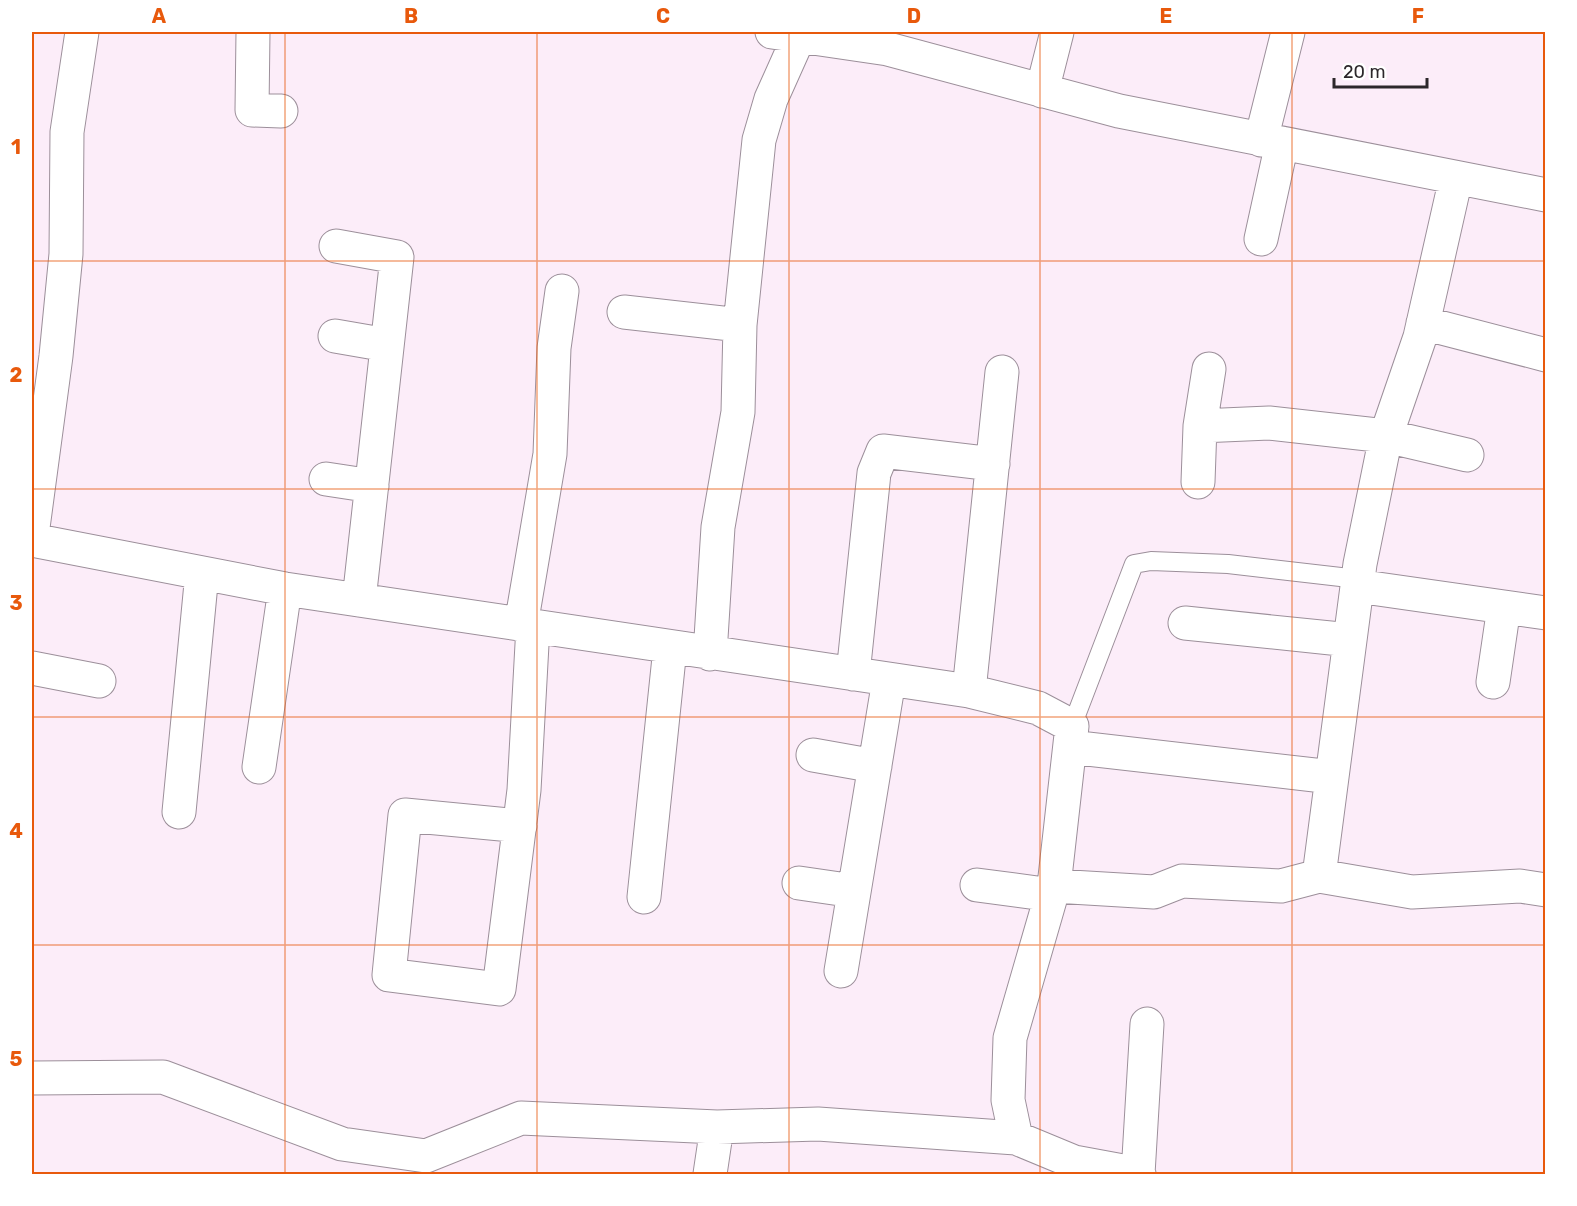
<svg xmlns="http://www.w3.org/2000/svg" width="1577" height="1206" viewBox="0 0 1577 1206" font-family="Rubik,sans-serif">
  <rect width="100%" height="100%" fill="#fcedf9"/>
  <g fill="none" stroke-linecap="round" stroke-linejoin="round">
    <g stroke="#9c8f9a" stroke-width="20">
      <path id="lane" d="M1072 726 1134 564 1151 561 1228 564 1358 579"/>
    </g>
    <g stroke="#9c8f9a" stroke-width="35">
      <path id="street" d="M253 32 252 110 281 111
        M772 32 888 49 1119 111 1546 195
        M1042 91 1057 32
        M1261 140 1288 32
        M1261 239 1282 143
        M336 246 397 257 359 600
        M624 312 740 325
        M1423 323 1546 355
        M335 336 387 345
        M1200 426 1269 423 1386 436 1467 455
        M326 479 372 486
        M1198 482 1200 426 1209 369
        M32 535 56 356 66 254 67 132 82 32
        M32 540 285 589 969 691 1038 708 1072 726 1054 886 1010 1038 1008 1100 1016 1138
        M1357 586 1546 613
        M1185 623 1350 640
        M521 625 550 454 554 348 562 291
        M710 654 718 527 738 412 740 325 759 140 771 99 801 32
        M32 668 99 681
        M853 674 874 473 883 451 993 464
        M1493 682 1504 607
        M969 691 1002 372
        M1070 747 1332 777
        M813 755 875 766
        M259 767 285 589
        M179 812 202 573
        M520 826 405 815 389 975 499 989 524 790 533 626
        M1319 876 1360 564 1386 436 1420 337 1456 178
        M799 883 854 891
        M977 885 1052 895
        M1054 886 1154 892 1182 881 1281 886 1319 876 1412 892 1520 886 1546 890
        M644 897 670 648
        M841 971 889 680
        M32 1078 163 1077 342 1144 426 1156 521 1118 717 1127 818 1124 1016 1138 1074 1162 1139 1174
        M710 1174 717 1127
        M1138 1174 1147 1024"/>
    </g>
    <use href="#lane" stroke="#fff" stroke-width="18"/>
    <use href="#street" stroke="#fff" stroke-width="33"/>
  </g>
  <path fill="none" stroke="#e8590c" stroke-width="1.5" stroke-opacity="0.55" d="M285 32V1174M537 32V1174M789 32V1174M1040 32V1174M1292 32V1174M32 261H1546M32 489H1546M32 717H1546M32 945H1546"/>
  <rect width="1577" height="1206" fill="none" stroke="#ffffff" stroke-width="66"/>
  <path d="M1334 78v9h93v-9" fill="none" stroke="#2c272b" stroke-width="3"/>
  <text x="1343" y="78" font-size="18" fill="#2c272b" stroke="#ffffff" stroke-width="4.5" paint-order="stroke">20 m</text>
  <rect x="33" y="33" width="1511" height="1140" fill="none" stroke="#e8590c" stroke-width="2"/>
  <g font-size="20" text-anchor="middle" font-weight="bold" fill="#e8590c">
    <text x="159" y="23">A</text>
    <text x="411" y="23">B</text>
    <text x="663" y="23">C</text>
    <text x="914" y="23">D</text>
    <text x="1166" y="23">E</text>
    <text x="1418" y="23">F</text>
    <text x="16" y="154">1</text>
    <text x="16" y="382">2</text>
    <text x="16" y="610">3</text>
    <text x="16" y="838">4</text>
    <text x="16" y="1066">5</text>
  </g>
</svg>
